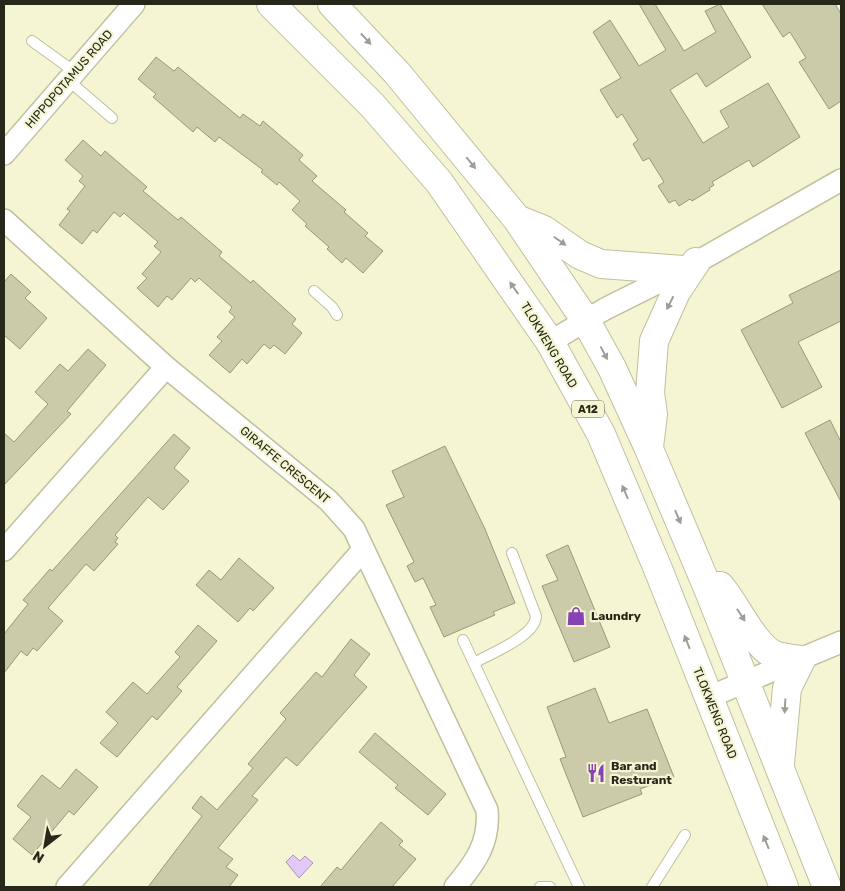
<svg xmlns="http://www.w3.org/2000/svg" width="845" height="891" viewBox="0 0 845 891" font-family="Rubik,sans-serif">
  <rect width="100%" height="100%" fill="#f5f5d3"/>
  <path fill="#e1c8f8" stroke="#a998b5" d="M293 855 300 861 305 856 313 863 299 878 286 862Z"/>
  <path fill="#cbcaa9" stroke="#999979" d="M639 4H655L684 51 716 32 705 11 720 4 751 57 706 87 697 73 670 90 703 143 729 127 720 111 768 83 800 137 753 167 749 160 712 182 714 185 709 188 710 190 692 201 690 199 679 206 675 200 669 203 658 186 664 182 649 158 643 161 633 144 638 140 622 114 617 118 600 90 621 78 593 32 610 20 639 66 666 50Z
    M762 4H835L841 14V101L829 109 799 62 806 58 790 32 783 37Z
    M156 57 174 71 178 67 240 118 243 114 260 126 263 121 303 155 299 160 317 176 312 181 346 210 344 212 368 233 365 236 383 251 363 273 346 258 342 263 327 249 329 247 305 226 307 224 292 210 300 201 279 182 277 185 261 172 263 170 219 137 215 142 197 127 193 132 153 97 156 94 138 79Z
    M83 140 101 156 105 151 147 187 143 191 178 220 181 217 222 252 219 256 251 283 253 280 296 319 292 324 302 333 285 354 274 345 270 349 264 344 247 364 242 359 230 373 209 355 222 341 217 337 235 317 229 312 232 307 199 278 195 282 191 278 172 300 167 296 158 307 137 288 147 278 142 274 161 252 154 246 158 242 124 213 120 217 114 212 97 233 93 230 82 244 59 225 70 211 67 209 85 186 79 181 83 176 65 160Z
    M841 270V321L798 342 822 387 782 408 741 330 793 303 789 295Z
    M11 274 31 292 25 298 47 318 20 349 4 335V282Z
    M88 349 106 365 67 411 71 414 4 485V433L14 442 48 404 35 392 60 364 68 371Z
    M830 420 841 442V502L805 433Z
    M174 434 190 448 174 468 189 481 163 510 148 497 115 535 118 538 115 542 118 544 94 571 86 564 48 608 63 621 37 651 33 648 27 656 21 651 4 673V634L28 604 23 600 50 569 52 571Z
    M445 446 485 529 515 603 493 612 495 615 444 637 430 607 436 605 423 578 415 582 407 566 414 562 386 505 404 497 392 471Z
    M568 545 610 647 574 662 542 586 558 580 546 555Z
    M239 558 274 588 253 611 250 608 238 622 196 585 209 570 221 580Z
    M198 625 217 641 177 687 182 691 157 720 152 716 117 757 100 743 118 723 106 712 133 682 147 694 180 657 175 652Z
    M351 639 370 654 354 675 367 687 297 766 286 757 252 796 258 800 218 848 233 859 226 867 238 875 229 887H148L202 816 192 808 201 796 217 810 253 768 248 764 286 719 280 713 316 672 322 677Z
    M595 688 609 723 647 709 674 777 640 789 642 794 583 817 560 759 566 757 547 707Z
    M375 733 446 794 428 815 395 788 398 785 359 752Z
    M76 769 98 787 74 815 69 811 32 855 13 839 31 817 17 806 42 775 60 789Z
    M381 822 403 841 399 845 416 859 392 887H320L337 867 341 870Z"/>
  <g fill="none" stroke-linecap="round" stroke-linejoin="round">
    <g stroke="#c0c09f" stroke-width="12">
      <path id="service" d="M32 41 75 72
        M68 80 112 118
        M314 291 332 307 337 315
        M463 640 579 887
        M474 663C491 653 536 636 536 616L512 553
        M540 887H550
        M652 887 685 835"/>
    </g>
    <g stroke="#c0c09f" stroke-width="24">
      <path id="minor" d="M4 154 134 4
        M4 220 166 367 329 501 354 529 487 810C490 843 475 863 455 887
        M550 342 605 309 683 270 841 180
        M4 550 166 367
        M709 697 841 642
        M67 887 363 550"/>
    </g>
    <g stroke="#c0c09f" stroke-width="30">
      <path id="primary" d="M271 4 372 105 439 182 550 342 601 434 658 569 784 887
        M332 4 397 73 517 219 586 321 612 368 649 449 707 586 827 887
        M519 220 544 230 580 255 601 264 683 270
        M649 447 653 414 650 393 654 341 676 292 696 262
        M711 586H720C736 604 755 649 777 656 784 658 793 659 801 660L787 688 780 764"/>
    </g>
    <use href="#service" stroke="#fff" stroke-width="10"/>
    <use href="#minor" stroke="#fff" stroke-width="21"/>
    <use href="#primary" stroke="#fff" stroke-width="28"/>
  </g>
  <defs><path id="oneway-solid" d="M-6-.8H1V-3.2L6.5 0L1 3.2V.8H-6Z" transform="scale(1.25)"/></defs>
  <g fill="#9e9e98">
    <use href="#oneway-solid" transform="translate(366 39) rotate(47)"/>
    <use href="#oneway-solid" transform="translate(471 163) rotate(51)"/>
    <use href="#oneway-solid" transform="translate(560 241) rotate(35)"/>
    <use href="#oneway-solid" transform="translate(514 288) rotate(-125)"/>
    <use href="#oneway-solid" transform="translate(670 303) rotate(117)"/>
    <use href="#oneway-solid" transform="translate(604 353) rotate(62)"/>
    <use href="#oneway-solid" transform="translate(625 492) rotate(-113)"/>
    <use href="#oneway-solid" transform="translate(678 517) rotate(67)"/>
    <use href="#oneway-solid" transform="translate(741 615) rotate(57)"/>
    <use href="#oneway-solid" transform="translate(687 642) rotate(-112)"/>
    <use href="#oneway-solid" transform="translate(785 706) rotate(93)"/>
    <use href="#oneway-solid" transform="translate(766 842) rotate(-112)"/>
  </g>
  <defs>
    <g id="shop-bare" transform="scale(1.5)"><path d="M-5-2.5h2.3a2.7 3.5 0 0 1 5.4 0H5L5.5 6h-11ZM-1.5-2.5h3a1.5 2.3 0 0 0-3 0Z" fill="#8743b6" stroke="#f5f5d3" stroke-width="2.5" paint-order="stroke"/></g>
    <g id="restaurant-bare" transform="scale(1.5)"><path d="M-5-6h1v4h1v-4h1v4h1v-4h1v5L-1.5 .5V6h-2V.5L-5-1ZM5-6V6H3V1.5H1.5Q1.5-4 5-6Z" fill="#8743b6" stroke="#f5f5d3" stroke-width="2.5" paint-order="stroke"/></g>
  </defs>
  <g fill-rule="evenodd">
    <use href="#shop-bare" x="576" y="616"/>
    <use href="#restaurant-bare" x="596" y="773"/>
  </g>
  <g text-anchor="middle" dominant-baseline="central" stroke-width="4.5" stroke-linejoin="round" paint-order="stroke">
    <rect fill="#f5f5d3" stroke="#656552" stroke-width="1" x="572" y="400.5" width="32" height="17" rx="4"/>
    <g font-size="11" font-weight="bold" fill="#27271a">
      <text x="588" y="409">A12</text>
    </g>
    <g font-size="12" fill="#27271a" stroke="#f5f5d3">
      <text transform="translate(69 79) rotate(-49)">HIPPOPOTAMUS ROAD</text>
      <text transform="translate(549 345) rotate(59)">TLOKWENG ROAD</text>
      <text transform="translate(285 465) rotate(40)">GIRAFFE CRESCENT</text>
      <text transform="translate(715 713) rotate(68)">TLOKWENG ROAD</text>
    </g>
    <g font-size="12" font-weight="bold" fill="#27271a" stroke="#f5f5d3" text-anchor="start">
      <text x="591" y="616">Laundry</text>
      <text x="611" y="766">Bar and<tspan x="611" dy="14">Resturant</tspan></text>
    </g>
  </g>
  <rect width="845" height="891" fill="none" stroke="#27271a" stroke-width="10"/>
  <g transform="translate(45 846) rotate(211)" stroke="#f5f5d3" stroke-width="4" paint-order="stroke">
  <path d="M0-4L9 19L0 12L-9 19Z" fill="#27271a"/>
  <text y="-8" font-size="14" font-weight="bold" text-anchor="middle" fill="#27271a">N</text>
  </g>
</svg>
